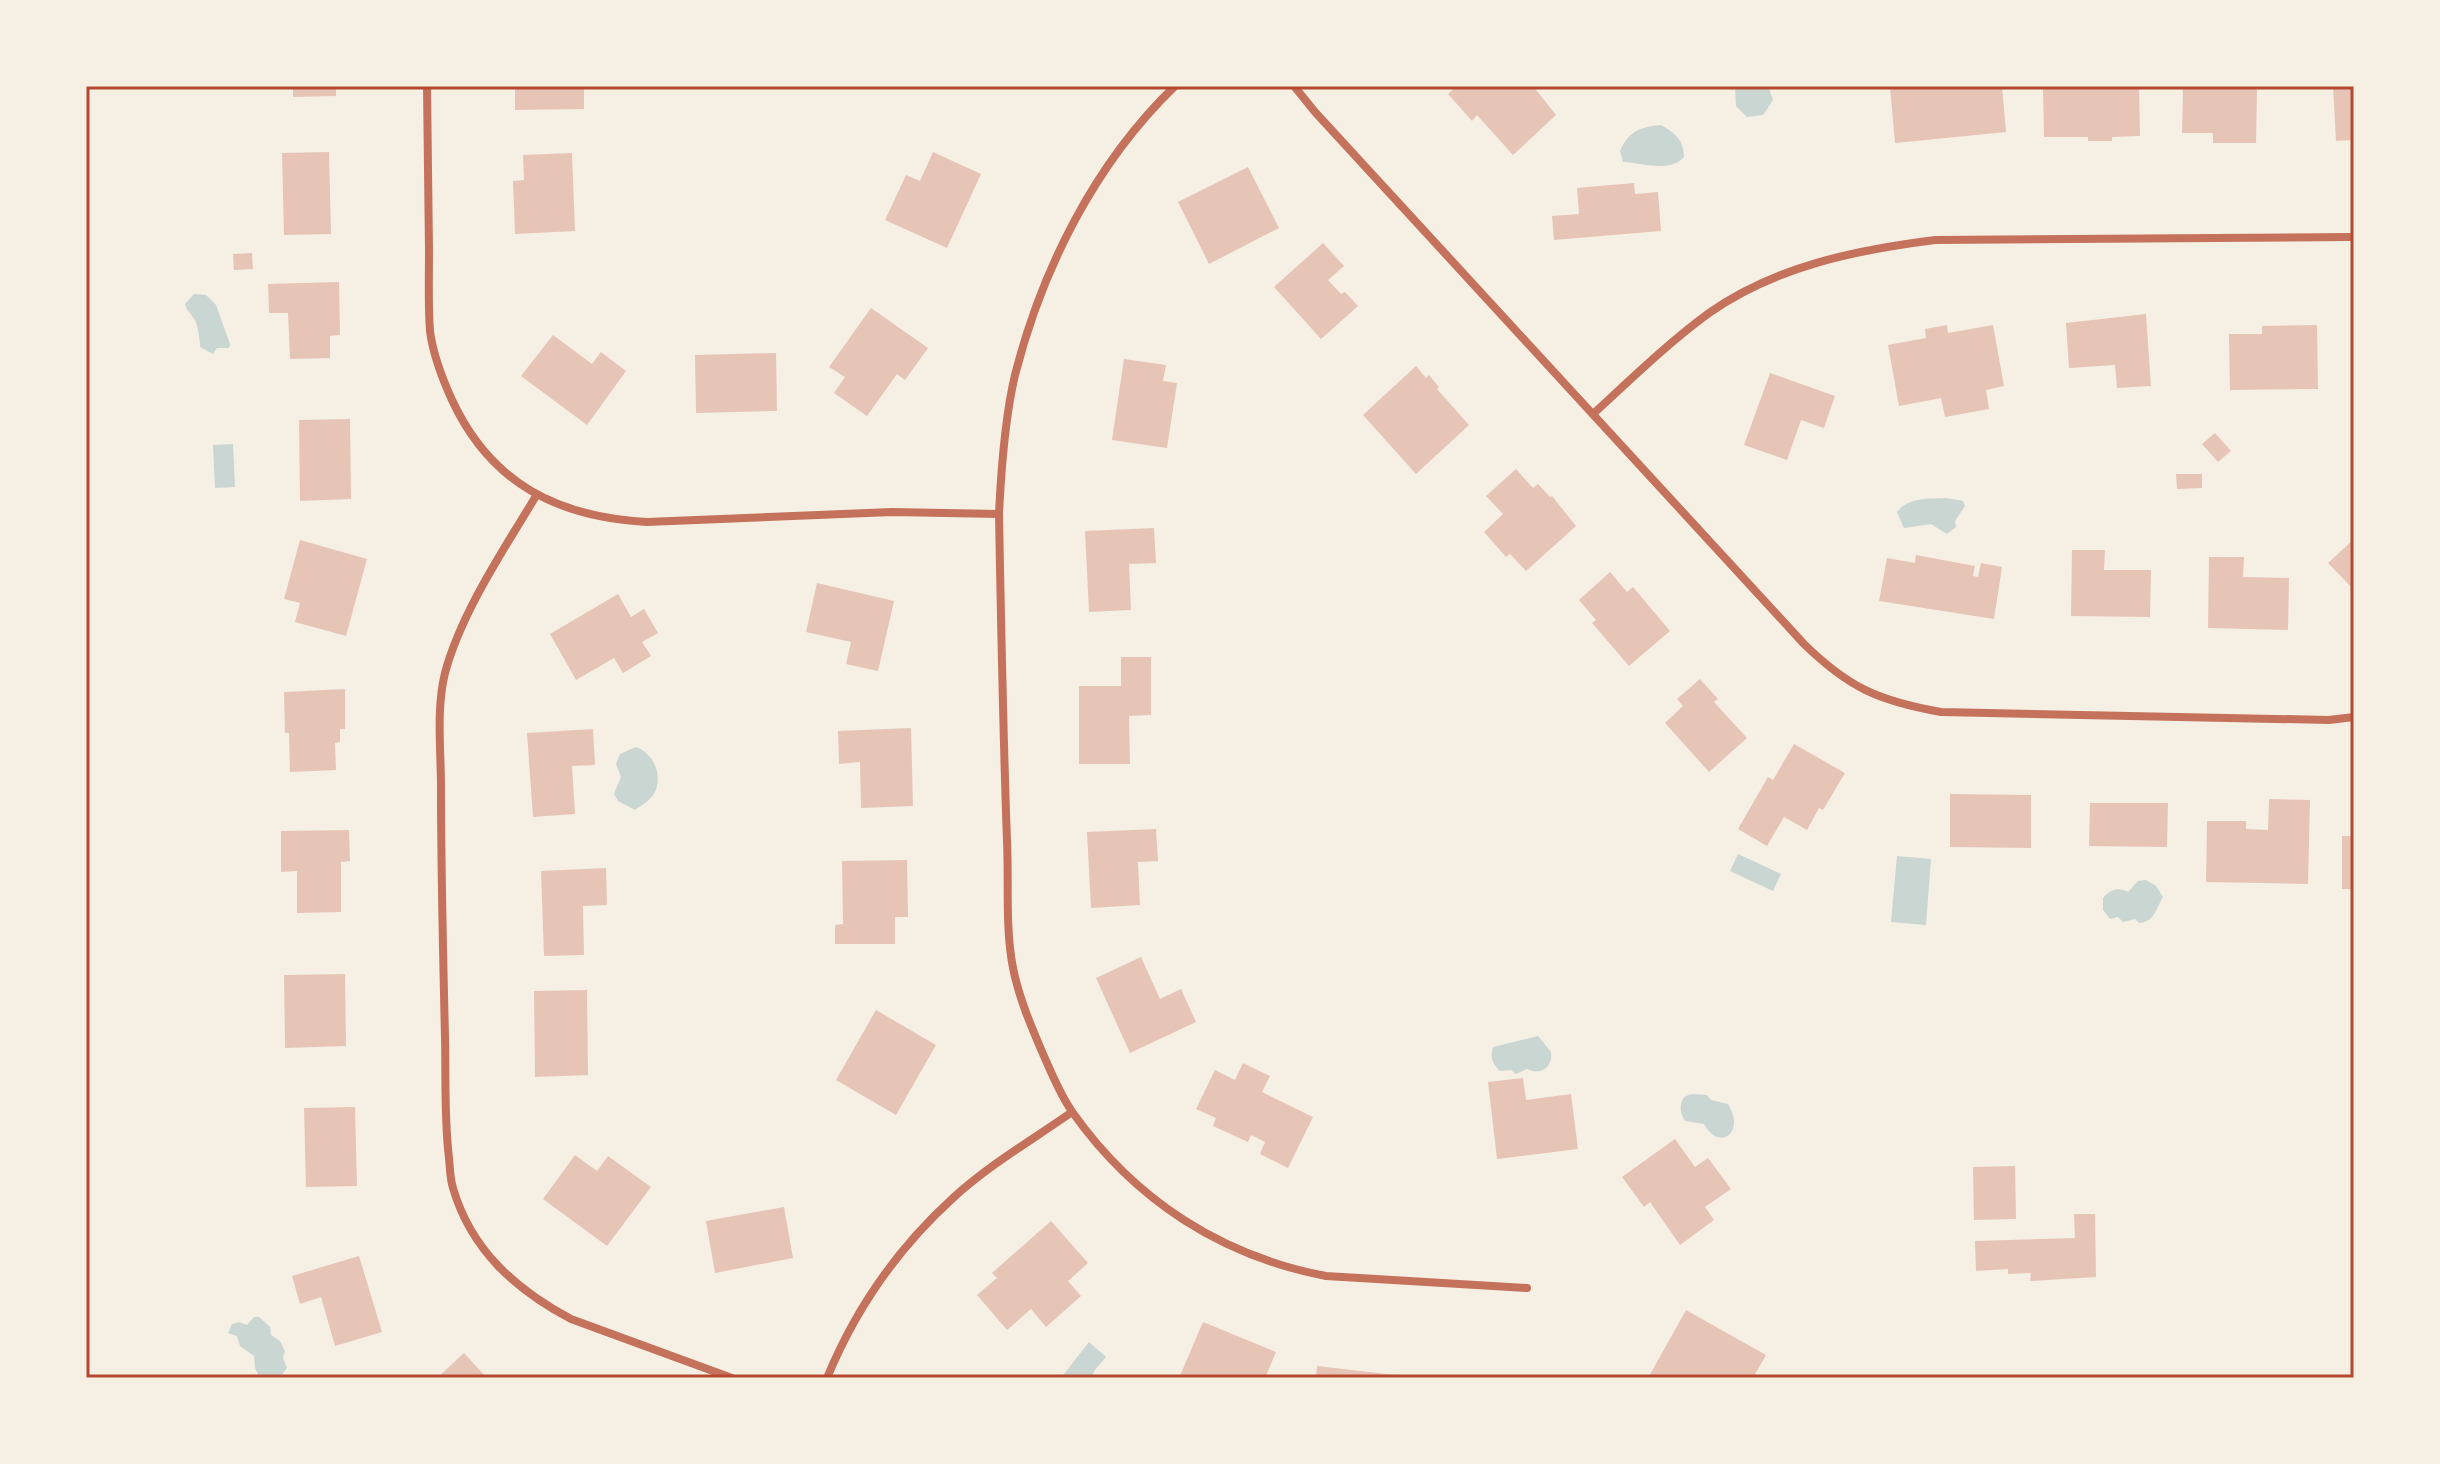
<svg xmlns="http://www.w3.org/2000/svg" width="2440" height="1464" viewBox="0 0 2440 1464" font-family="Georgia,serif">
  <rect width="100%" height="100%" fill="#f6efe4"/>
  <path fill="#c9d6d2" d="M1735 86H1768L1773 100 1763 115 1747 117 1736 106Z
    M1661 125C1675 133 1684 140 1684 157 1670 173 1643 163 1623 162L1620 151C1629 131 1640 127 1661 125Z
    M194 294 206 295 216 305 230 344 229 348H217L213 354 200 347C200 339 198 327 195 320 191 313 187 312 185 304Z
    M233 444 235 487 215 488 213 445Z
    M1946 498 1963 501 1965 506 1955 521 1956 527 1947 534 1931 524 1904 528 1897 512C1909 497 1928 499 1946 498Z
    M636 747C653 753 663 774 655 792 651 800 642 805 635 810L618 801 614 794 621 777 616 764 620 754Z
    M1738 854 1781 874 1773 891 1730 871Z
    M1897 856 1931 859 1926 925 1891 922Z
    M2146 880 2156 886 2163 897C2156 908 2155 922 2139 923L2135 919 2123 922 2118 917 2110 919 2103 910V898C2111 889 2117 887 2128 892L2138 881Z
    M1538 1036 1551 1052C1553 1067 1541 1076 1527 1069L1516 1074 1511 1070 1500 1071C1492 1063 1490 1058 1493 1047Z
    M1691 1094 1707 1095 1711 1100 1728 1104C1746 1133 1719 1152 1704 1124L1685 1121C1680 1113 1679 1106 1684 1097Z
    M254 1317H259L270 1327 271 1335 280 1341 285 1351 283 1358 287 1368 280 1377H259L255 1368 254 1356 240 1346 237 1336 228 1333 232 1324 239 1322 247 1325Z
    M1089 1342 1106 1357 1094 1371 1092 1378H1061Z"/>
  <path fill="#e6c5b7" d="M293 86H336V96L293 97Z
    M515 86H584V109L515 110Z
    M1457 86H1533L1556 115 1513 155 1477 115 1472 121 1448 94Z
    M1896 86H2002L2006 132 1895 143 1890 87Z
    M2139 86 2140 136 2112 137V141H2088V137H2044L2043 88Z
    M2333 86H2354V140L2336 141Z
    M2183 88 2257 89 2256 143H2213V133H2182Z
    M329 152 331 234 284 235 282 153Z
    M933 152 981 174 947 248 885 220 906 175 920 181Z
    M572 153 575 231 515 234 513 181 524 180 523 155Z
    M1248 167 1279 228 1209 264 1178 202Z
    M1634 183 1635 194 1658 192 1661 231 1554 240 1552 216 1579 214 1577 188Z
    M1323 243 1344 266 1328 280 1341 294 1345 292 1358 306 1321 339 1274 287Z
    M252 253 253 269 234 270 233 254Z
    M339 282 340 335 330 336V358L290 359 288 313H269L268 284Z
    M871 308 928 348 905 380 897 374 867 416 834 393 845 377 829 367Z
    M2146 314 2151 386 2117 388 2115 365 2069 368 2066 323Z
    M1947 325 1948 333 1993 325 2004 386 1986 390 1989 409 1945 417 1941 398 1899 406 1888 345 1926 338 1925 329Z
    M2317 325 2318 389 2230 390 2229 334H2262V326Z
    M553 335 592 364 601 352 626 371 587 425 521 376Z
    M776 353 777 411 696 413 695 355Z
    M1124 359 1166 365 1163 381 1177 383 1167 448 1112 440Z
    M1416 366 1426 378 1429 375 1439 387 1437 389 1469 425 1416 474 1363 415Z
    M1770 373 1835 396 1824 428 1801 420 1787 460 1744 445Z
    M350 419 351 499 300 501 299 420Z
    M2215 433 2231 451 2218 462 2202 444Z
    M1516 469 1533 488 1538 484 1550 497 1552 496 1576 526 1526 571 1510 554 1506 557 1484 532 1503 514 1486 496Z
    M2176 474H2202V488L2177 489Z
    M1154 528 1156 563 1129 564 1131 610 1089 612 1085 531Z
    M2354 539V590L2328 563Z
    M300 540 367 559 346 636 295 622 300 603 284 599Z
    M2072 550H2105L2104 570H2151L2150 617 2071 616Z
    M1916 555 1975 566 1973 576 1978 577 1981 563 2002 567 1994 619 1879 601 1887 558 1915 563Z
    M2209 557H2244L2243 577 2289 578 2288 630 2208 628Z
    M1610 572 1627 592 1633 587 1670 631 1629 666 1592 623 1596 620 1579 600Z
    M817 583 894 601 878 671 846 664 851 642 806 632Z
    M618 594 631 617 644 609 658 633 642 642 651 656 623 673 614 658 576 680 550 634Z
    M1121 657H1151V715L1129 716 1130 764H1079V686H1121Z
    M1700 679 1718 699 1714 702 1747 738 1709 772 1665 723 1683 706 1677 699Z
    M345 689V729H340V742L335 743 336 770 290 772 289 733H285L284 692Z
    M911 728 913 806 861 808 860 762 839 764 838 731Z
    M593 729 595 765 572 766 575 814 533 817 527 733Z
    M1794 744 1845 773 1823 810 1819 808 1807 830 1784 817 1767 846 1738 829 1768 777 1773 780Z
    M1950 794 2031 795V848L1950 847Z
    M2269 799 2310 800 2308 884 2206 882 2207 821H2246V829L2268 830Z
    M2090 803H2168L2167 847 2089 846Z
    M1156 829 1158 861 1138 862 1140 905 1091 908 1087 832Z
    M349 830 350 861 341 862V912L297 913V871L281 872V831Z
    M2342 836H2354V889H2342Z
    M907 860 908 917H895V944H835V925L843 924 842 861Z
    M606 868 607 905 583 906 584 955 544 956 541 871Z
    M1141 957 1160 999 1181 989 1196 1022 1130 1053 1096 978Z
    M345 974 346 1046 285 1048 284 975Z
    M587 990 588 1075 535 1077 534 991Z
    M876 1010 936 1045 896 1115 836 1080Z
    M1243 1063 1270 1076 1262 1092 1313 1117 1288 1168 1260 1154 1265 1142 1251 1135 1248 1142 1213 1126 1216 1118 1196 1109 1215 1070 1235 1080Z
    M1523 1078 1526 1100 1571 1094 1578 1149 1497 1159 1488 1082Z
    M355 1107 357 1186 306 1187 304 1108Z
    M1675 1139 1695 1167 1708 1158 1731 1189 1705 1207 1714 1220 1680 1245 1650 1202 1644 1207 1622 1177Z
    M575 1155 597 1171 608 1156 651 1187 607 1246 543 1199Z
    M2015 1166 2016 1219 1974 1220 1973 1167Z
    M784 1207 793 1258 715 1273 706 1221Z
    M2074 1214H2095L2096 1277 2030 1281 2031 1273 2008 1274V1269L1976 1271 1975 1241 2075 1238Z
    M1051 1221 1088 1263 1068 1281 1081 1296 1046 1327 1031 1309 1007 1330 977 1295 997 1278 992 1273Z
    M359 1256 382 1332 335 1346 321 1297 300 1304 292 1276Z
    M1686 1310 1766 1355 1753 1378H1648Z
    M1203 1322 1276 1352 1265 1378H1179Z
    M464 1353 487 1378H437Z
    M1317 1366 1395 1375V1378H1316Z"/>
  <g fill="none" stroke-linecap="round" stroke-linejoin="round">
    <path stroke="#c5725c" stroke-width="8" d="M427 86C428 141 428 196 429 251 429 277 428 305 430 331 433 355 442 378 452 400 491 484 558 517 647 522L892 512 999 514
      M1175 86C1095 163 1042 269 1015 375 1005 417 1001 472 999 514 1001 623 1003 732 1007 841 1009 883 1005 927 1013 968 1019 998 1031 1026 1043 1054 1052 1074 1060 1095 1073 1113 1135 1200 1221 1256 1326 1276L1527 1288
      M1294 86 1315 112 1804 644C1849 688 1879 701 1941 712L2329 720 2354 717
      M1593 414C1631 379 1668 343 1709 313 1776 266 1856 250 1935 240L2354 237
      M536 496C504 549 461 613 445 673 436 709 441 751 441 788 441 871 443 954 445 1037 446 1077 444 1118 449 1158 450 1168 450 1179 453 1188 471 1250 516 1290 571 1319L732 1378
      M827 1378C855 1310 898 1248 953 1198 989 1165 1032 1140 1072 1112"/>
  </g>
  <rect width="2440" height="1464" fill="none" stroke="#f6efe4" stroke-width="176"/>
  <rect x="88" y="88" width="2264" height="1288" fill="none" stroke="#b5482f" stroke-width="3"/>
</svg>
